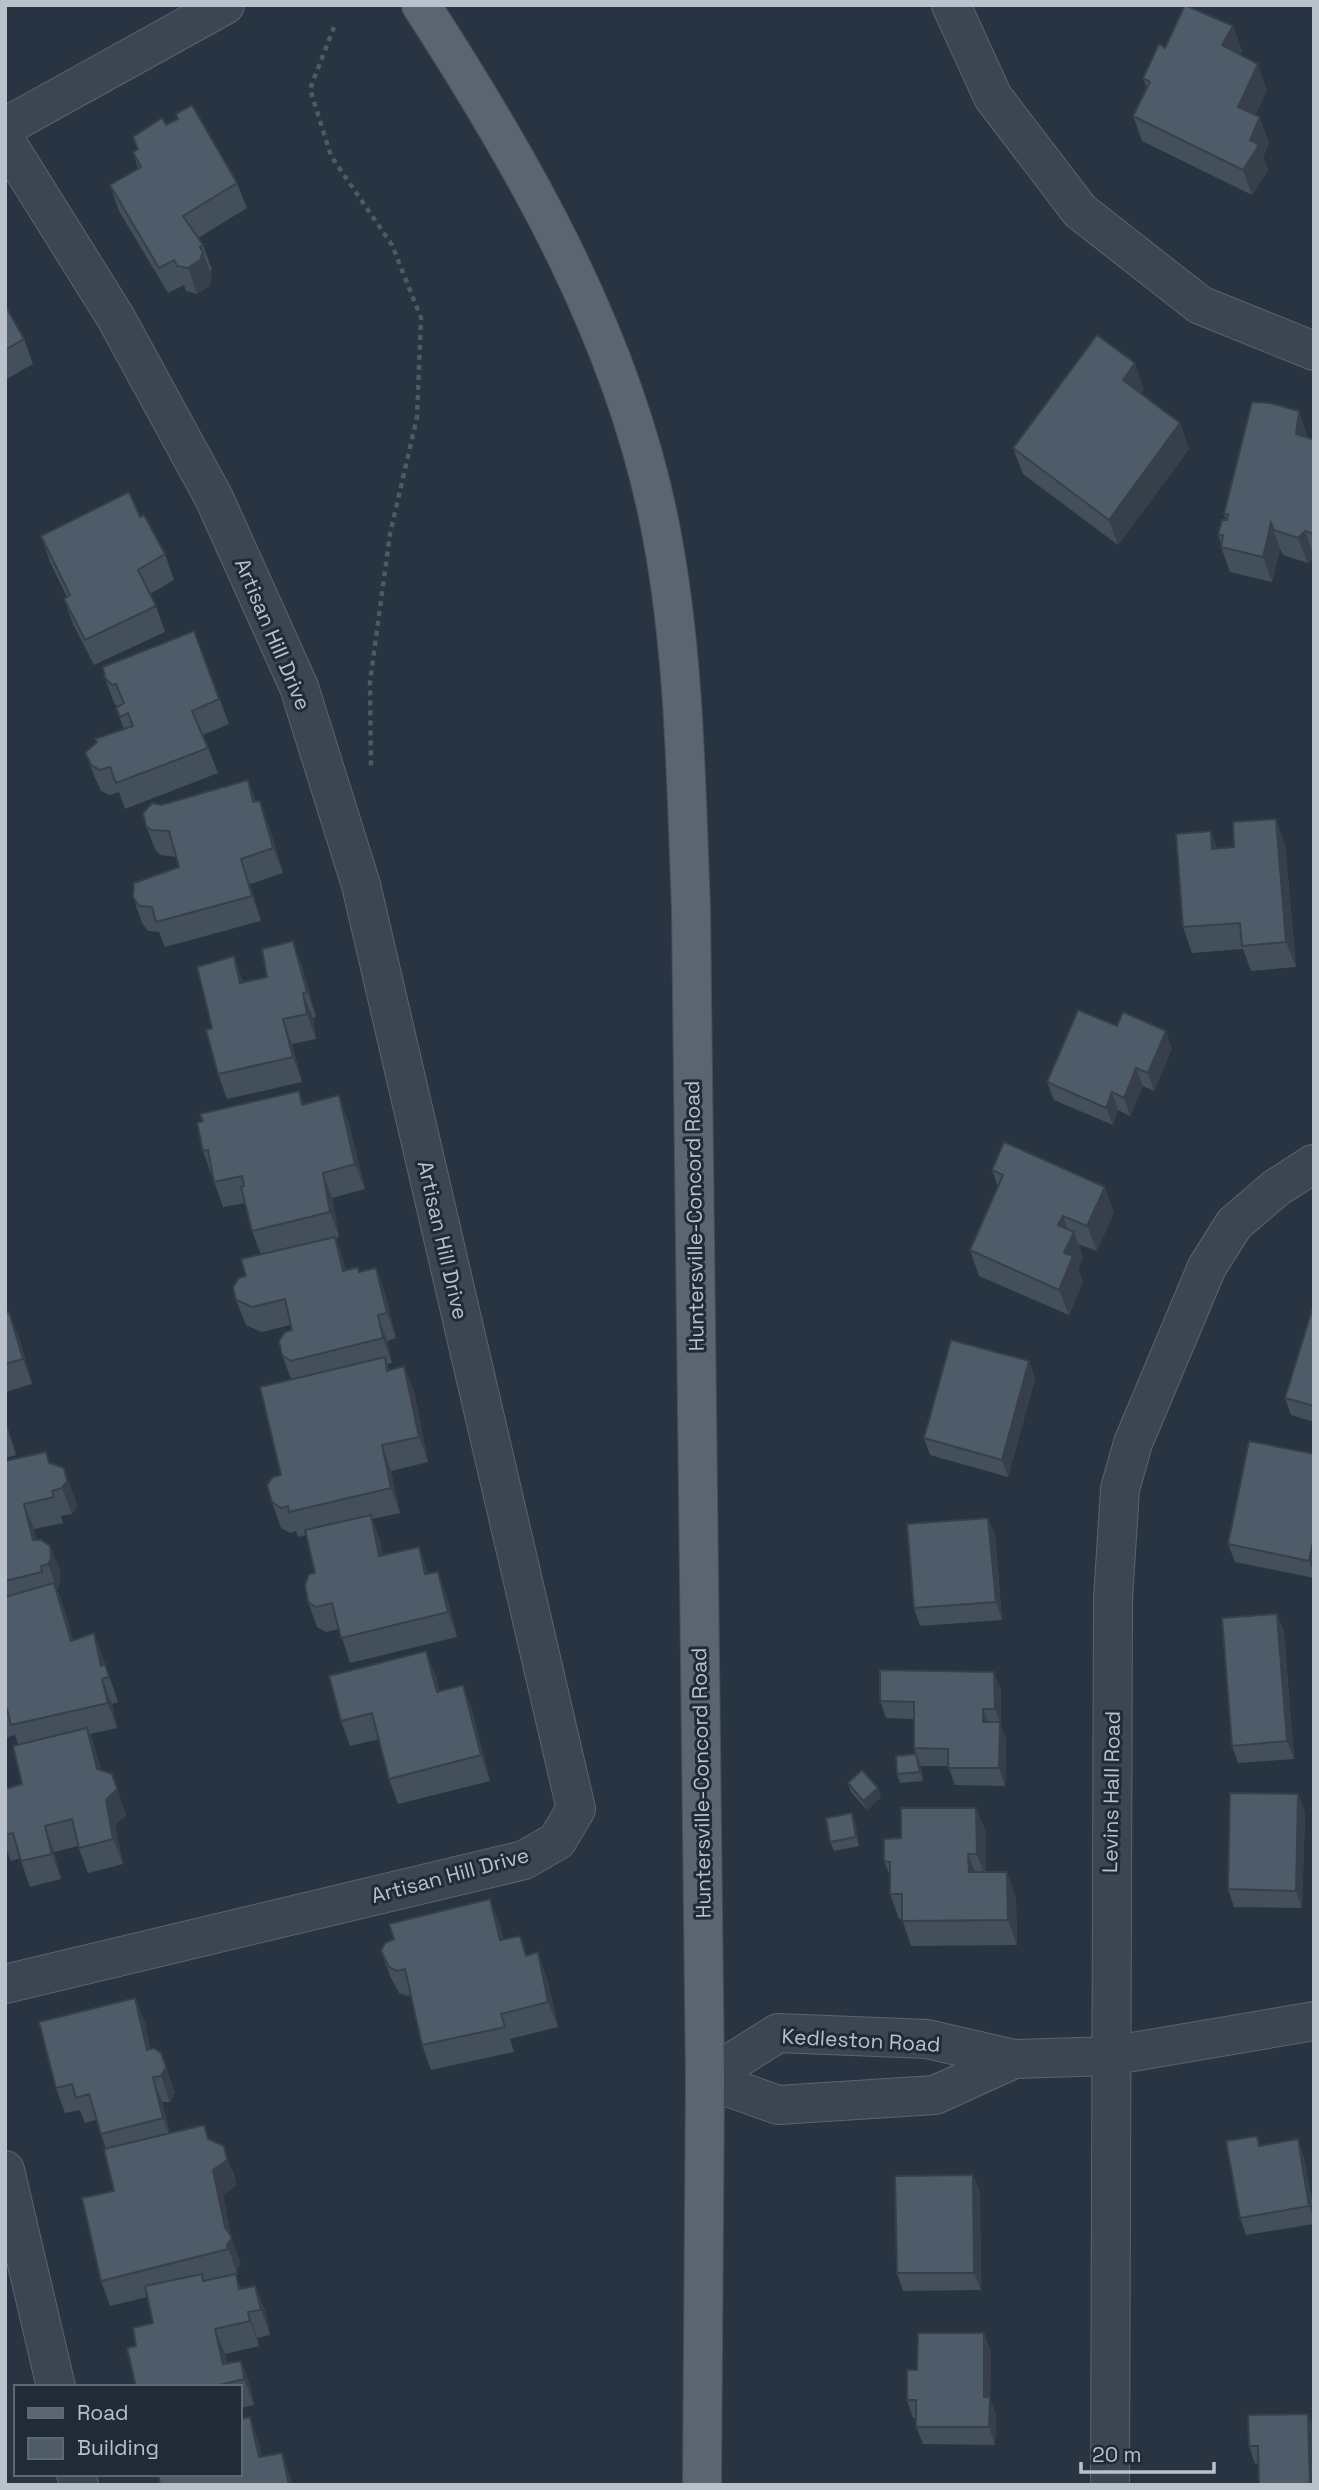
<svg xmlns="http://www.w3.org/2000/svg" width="1319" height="2490" viewBox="0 0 1319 2490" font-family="'Space Grotesk',sans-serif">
  <rect width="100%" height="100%" fill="#283442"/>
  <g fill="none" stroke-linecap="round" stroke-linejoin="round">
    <g stroke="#5a646f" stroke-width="40">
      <path id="minor" d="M951 5 993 97 1080 211 1200 305 1314 351
        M5 127 225 5
        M5 140 116 318 214 498 299 687 361 885 576 1809 557 1841 524 1860 5 1984
        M1014 2059 935 2095 778 2105 705 2079 778 2033 927 2039 1014 2059 1109 2056 1314 2021
        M5 2170 56 2387
        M76 2474 79 2485
        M1110 2485 1113 1599 1120 1489 1133 1443 1207 1267 1234 1224 1276 1188 1313 1164"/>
    </g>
    <g stroke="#464f5b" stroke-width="40">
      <path id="major" d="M421 5C526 167 627 344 662 536 685 659 686 785 691 909L705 2079 702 2485"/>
    </g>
    <path stroke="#485e5f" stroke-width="4.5" stroke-dasharray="5 5" stroke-linecap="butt" d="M334 27 310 89 331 156 392 245 421 318 417 417 390 534 370 682 371 768"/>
    <use href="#minor" stroke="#3c4652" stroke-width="38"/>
    <use href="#major" stroke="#5a6571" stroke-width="38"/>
  </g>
  <path fill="#434f5b" d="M1233 26 1242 51 1240 54 1267 90 1255 115 1269 143 1263 157 1268 170 1252 195 1142 141 1133 116 1147 88 1143 78 1165 48Z
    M166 125 237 183 247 208 198 238 203 245 212 270 210 271 212 277 209 286 197 294 186 291 184 285 168 293 119 211 110 185 138 168 133 152 138 149 133 137Z
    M5 305 24 339 33 364 5 380Z
    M1144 389 1141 394 1180 423 1189 449 1118 545 1023 474 1013 448Z
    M1314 435V557L1308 563 1283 555 1280 549 1272 582 1230 572 1221 547V543L1218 535 1226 520 1224 514 1308 437V438L1312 439Z
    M140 517 165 554 174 580 150 594 156 606 165 632 94 665 73 624 64 599 67 597 50 562 41 536Z
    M194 631 229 724 203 735 218 773 125 809 119 792 110 795 101 791 95 778 85 753 97 742 95 739 124 729 116 708 118 707 114 703 105 678Z
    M248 780 256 802 269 826 283 873 250 884 261 921 165 947 159 932 148 931 142 923 133 897 179 867 176 857 161 855 156 851 146 826 161 805Z
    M1211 831 1217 849 1285 844 1296 967 1251 971 1243 949 1192 953 1183 927Z
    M302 966 316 1017 313 1018 316 1039 292 1044 302 1082 227 1099 218 1074 212 1028 267 977Z
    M1117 1026 1172 1048 1154 1091 1143 1086 1130 1116 1118 1110 1113 1125 1054 1100 1047 1082Z
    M299 1091 304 1105 339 1095 348 1121 365 1189 332 1198 339 1237 336 1238 346 1270 360 1272 376 1268 385 1293 396 1338 387 1341 392 1363 387 1364 389 1370 414 1391 428 1462 391 1471 400 1513 372 1519 380 1540 383 1556 429 1573 447 1597 457 1637 350 1663 339 1629 326 1632 317 1627 308 1602 315 1573 306 1535 298 1537 296 1531 290 1533 281 1528 272 1502 281 1475 291 1379 282 1355 292 1330 290 1325 262 1332 246 1325 236 1300 246 1276 261 1255 252 1231 245 1203 223 1207 203 1151Z
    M992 1170 1114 1212 1097 1251 1078 1244 1083 1257 1078 1269 1083 1282 1069 1315 979 1276 970 1250 998 1187Z
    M1314 1307V1422L1291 1415 1285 1398Z
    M5 1313 19 1337 32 1384 5 1392Z
    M1029 1361 1035 1379 1008 1477 930 1455 924 1438Z
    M5 1418 16 1455 5 1458Z
    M1314 1454V1578L1235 1562 1228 1544Z
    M5 1461 51 1463 73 1493 77 1506 72 1514 61 1516 63 1523 34 1529 36 1540 50 1546 60 1571V1584L57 1589 64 1608 73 1641 94 1633 114 1690 118 1702 112 1704 117 1728 90 1734 96 1753 101 1770 112 1774 126 1815 115 1825 123 1864 88 1873 78 1846 54 1852 61 1879 30 1887 20 1858 11 1861 5 1846V1789L22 1784 18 1744 15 1735 5 1738Z
    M995 1535 1002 1620 920 1626 914 1608Z
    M1277 1614 1284 1632 1294 1759 1238 1763 1232 1746Z
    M436 1676 439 1691 463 1685 472 1710 490 1781 398 1804 389 1779 379 1739 350 1746 341 1721Z
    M1001 1689V1726L1006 1739 1005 1786 955 1785 948 1766H921L923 1781 900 1783 897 1774 916 1754 914 1748V1719L886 1718 880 1701Z
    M848 1783 881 1797 867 1810 851 1792Z
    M1298 1794 1305 1812 1302 1908 1234 1907 1228 1889Z
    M976 1808 986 1833V1872L1016 1898 1017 1945 911 1946 902 1919H899L890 1894V1876L884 1861 901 1838Z
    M852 1813 855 1822 859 1846 834 1851 830 1842Z
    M500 1925 503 1939 520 1936 527 1956 547 1978 558 2027 510 2039 514 2052 431 2070 422 2045 411 1995 407 1996 399 1993 390 1976 381 1951Z
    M135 1998 145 2023 150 2049 175 2092 170 2102H162L170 2133 209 2139 233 2172 236 2185 223 2195 231 2238 241 2264 236 2270 238 2275H236L241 2289 255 2286 265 2311 270 2335 257 2338 259 2346 225 2354 227 2364 241 2361 250 2386 254 2405 240 2408V2387H136V2346L153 2323 147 2297 110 2306 101 2281 114 2191 106 2149 96 2120 85 2123 80 2110 65 2113 56 2088Z
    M1257 2136 1260 2145 1304 2157 1314 2213V2224L1246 2235 1240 2218Z
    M973 2175 980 2192 981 2290 903 2291 897 2273Z
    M991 2351 990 2399 996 2415 995 2445 923 2444 916 2427V2418H913L907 2400 917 2370Z
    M1314 2428 1258 2463 1255 2464 1249 2446Z"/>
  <path fill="#37404a" d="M1233 26 1242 51 1231 70 1222 45Z
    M1258 64 1267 90 1247 132 1238 107Z
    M1260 117 1269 143 1263 157 1268 170 1252 195 1243 170 1250 140Z
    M203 252 212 277 209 286 197 294 188 268Z
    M1135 363 1144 389 1132 406 1123 380Z
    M1299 411 1308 437 1305 459 1296 434Z
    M1180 423 1189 449 1118 545 1109 520Z
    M1271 523 1280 549 1272 582 1263 557Z
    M1305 531 1314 556 1308 563 1298 538Z
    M248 780 257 805 253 802Z
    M260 801 269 826 283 873 273 848Z
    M1276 819 1285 844 1296 967 1286 942Z
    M1211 831 1220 856 1212 849Z
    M241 859 250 884 261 921 252 896Z
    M293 941 302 966 316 1017 307 992Z
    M234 956 243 981 250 1008 240 983Z
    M303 993 313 1018 316 1039 307 1014Z
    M283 1019 292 1044 302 1082 293 1057Z
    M1166 1031 1172 1048 1154 1091 1148 1073Z
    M1136 1068 1143 1086 1130 1116 1124 1098Z
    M1112 1092 1118 1110 1113 1125 1106 1108Z
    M339 1095 348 1121 365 1189 355 1164Z
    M323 1173 332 1198 339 1237 330 1212Z
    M1105 1187 1114 1212 1097 1251 1087 1226Z
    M1063 1216 1071 1238 1074 1232 1083 1257 1078 1269 1083 1282 1069 1315 1059 1290 1064 1253 1058 1225Z
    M335 1237 344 1262 352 1297 343 1271Z
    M376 1268 385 1293 396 1338 387 1313Z
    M9 1312 19 1337 32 1384 23 1359Z
    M378 1315 387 1341 392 1363 383 1338Z
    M1029 1361 1035 1379 1008 1477 1002 1460Z
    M404 1366 414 1391 428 1462 419 1437Z
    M5 1418 16 1455 5 1423Z
    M382 1445 391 1471 400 1513 391 1488Z
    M64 1468 73 1493 77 1506 72 1514 62 1488Z
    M24 1504 34 1529 42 1566 33 1540Z
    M371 1515 380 1540 389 1582 379 1556Z
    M988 1518 995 1535 1002 1620 996 1602Z
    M1314 1537V1574L1309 1561Z
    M50 1546 60 1571V1584L57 1589 48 1564Z
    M419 1547 428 1572 435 1599 425 1574Z
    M438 1572 447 1597 457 1637 448 1612Z
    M54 1583 64 1608 81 1667 71 1641Z
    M1277 1614 1284 1632 1294 1759 1287 1741Z
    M94 1633 103 1658 107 1677 101 1666Z
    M426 1651 436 1676 446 1717 437 1692Z
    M994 1672 1001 1689V1726L1006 1739 1005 1786 999 1768 1000 1722 995 1709Z
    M102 1679 112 1704 117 1728 108 1703Z
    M463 1685 472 1710 490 1781 481 1755Z
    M983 1709 990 1726 983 1722Z
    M87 1728 96 1753 106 1794 97 1769Z
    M918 1759 921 1766 923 1781 920 1772Z
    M112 1774 126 1815 115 1825 123 1864 113 1839 106 1800Z
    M878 1788 881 1797 867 1810 863 1801Z
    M1298 1794 1305 1812 1302 1908 1296 1891Z
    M976 1808 986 1833V1879L977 1854Z
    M852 1813 855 1822 859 1846 856 1837Z
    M45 1826 54 1852 61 1879 52 1854Z
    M968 1854 978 1880 969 1872Z
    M1007 1872 1016 1898 1017 1945 1008 1920Z
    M490 1899 500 1925 509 1965 500 1940Z
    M538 1952 547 1978 558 2027 548 2002Z
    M135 1998 145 2023 156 2076 147 2050Z
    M166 2067 175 2092 170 2102 161 2076Z
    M153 2077 162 2102 172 2143 163 2118Z
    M1298 2139 1304 2157 1314 2219 1309 2206Z
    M224 2146 236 2185 223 2195 231 2238 241 2264 236 2270 227 2245 225 2227 213 2170Z
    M973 2175 980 2192 981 2290 974 2273Z
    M255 2286 265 2311 270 2335 261 2310Z
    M248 2312 257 2338 259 2346 250 2321Z
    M215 2329 225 2354 231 2382 223 2364Z
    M984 2333 991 2351 990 2399 996 2415 995 2445 989 2427 984 2397Z
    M241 2361 250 2386 254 2405 244 2379Z
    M1308 2414 1314 2428V2485H1310Z
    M250 2417 259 2443 268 2482 259 2457Z
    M282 2453 291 2478 292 2485H289Z"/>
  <path fill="#4e5c6a" stroke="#37404a" stroke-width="2" d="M1185 5 1233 26 1222 45 1258 64 1238 107 1260 117 1250 140 1259 145 1243 170 1133 116 1150 82 1143 78 1159 44 1165 48Z
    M192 105 237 183 183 216 203 245 200 247 203 252 200 260 188 268 177 266 174 260 159 268 110 185 141 167 133 152 138 149 133 137 162 118 166 125 178 119 176 114Z
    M5 305 24 339 5 350Z
    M1097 335 1135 363 1123 380 1180 423 1109 520 1013 448Z
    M1252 402 1270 403 1299 411 1296 434 1312 439 1314 435V534L1305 531 1298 538 1274 530 1271 523 1263 557 1221 547 1223 535H1218L1222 520H1227L1228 514H1224Z
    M129 492 140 517 144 515 165 554 138 570 156 606 85 640 64 599 70 595 41 536Z
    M194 631 219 699 192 711 208 748 116 783 110 767 100 770 92 766 85 753 97 742 95 739 133 726 128 713 120 717 116 708 124 703 116 684 112 685 105 678 103 667Z
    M248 780 253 802 260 801 273 848 241 859 252 896 156 922 152 907 139 906 133 897 134 883 179 867 169 831 151 830 146 826 143 813 152 803 161 805Z
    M1276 819 1286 942 1242 946 1240 923 1183 927 1176 834 1211 831 1212 849 1234 847 1233 822Z
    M293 941 307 992 303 993 307 1014 283 1019 293 1057 218 1074 206 1030 212 1028 197 967 234 956 240 983 267 977 262 949Z
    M1078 1010 1117 1026 1123 1012 1166 1031 1148 1073 1136 1068 1124 1098 1112 1092 1106 1108 1047 1082Z
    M299 1091 302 1105 339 1095 355 1164 323 1173 330 1212 252 1231 241 1187 244 1186 242 1176 214 1182 208 1150 203 1151 197 1123 203 1121 200 1114Z
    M1004 1142 1105 1187 1087 1226 1063 1216 1058 1225 1074 1232 1064 1253 1073 1256 1059 1290 970 1250 1003 1175 992 1170Z
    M335 1237 343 1271 358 1267 359 1272 376 1268 387 1313 378 1315 383 1338 291 1361 282 1355 279 1341 285 1332 292 1330 285 1299 252 1307 236 1300 233 1287 239 1278 246 1276 241 1259Z
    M1313 1307H1314V1406L1285 1398Z
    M9 1312 23 1359 5 1364V1313Z
    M951 1340 1029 1361 1002 1460 924 1438Z
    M385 1357 387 1371 404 1366 419 1437 382 1445 391 1488 289 1512 288 1506 281 1508 272 1502 267 1485 273 1477 281 1475 260 1387Z
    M1249 1441 1314 1454V1537L1309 1561 1228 1544Z
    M46 1452 49 1463 64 1468 67 1481 62 1488 52 1491 54 1497 24 1504 33 1540H41L50 1546 51 1559 48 1564 41 1566 42 1572 5 1581V1461Z
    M371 1515 379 1556 419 1547 425 1574 438 1572 448 1612 341 1638 332 1603 316 1607 308 1602 305 1585 309 1574 315 1573 305 1530Z
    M988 1518 996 1602 914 1608 907 1524Z
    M54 1583 71 1641 94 1633 101 1666 105 1664 109 1677 102 1679 108 1703 11 1725 7 1709 5 1710V1597Z
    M1277 1614 1287 1741 1232 1746 1222 1618Z
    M426 1651 437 1692 463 1685 481 1755 389 1779 372 1713 341 1721 329 1676Z
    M880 1670 994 1672 995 1709H983V1722H1000L999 1768H948V1749L914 1748V1702L880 1701Z
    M87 1728 97 1769 112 1774 117 1789 106 1800 113 1839 79 1848 72 1819 45 1826 52 1854 21 1861 13 1833 5 1835V1789L22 1784 13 1746Z
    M916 1754 920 1772 897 1774 896 1756Z
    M862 1770 878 1788 863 1801 848 1783Z
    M1230 1793 1298 1794 1296 1891 1228 1889Z
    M901 1808H976L977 1854H968L969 1872H1007L1008 1920 902 1921V1894H890V1862L884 1861V1839L901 1838Z
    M852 1813 856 1837 830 1842 826 1818Z
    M490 1899 500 1940 520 1936 526 1956 538 1952 548 2002 501 2014 505 2027 422 2045 405 1969 397 1971 389 1967 381 1951 385 1943 394 1939 389 1924Z
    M135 1998 147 2050 154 2048 161 2053 166 2067 161 2076 153 2077 163 2118 101 2134 89 2094 76 2098 72 2084 56 2088 39 2022Z
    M204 2125 208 2139 224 2146 227 2160 213 2170 225 2227 232 2238 227 2245 228 2249 101 2281 82 2198 114 2191 104 2149Z
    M1257 2136 1259 2146 1298 2139 1309 2206 1240 2218 1226 2141Z
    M973 2175 974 2273H897L895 2176Z
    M202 2274 203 2281 236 2274 239 2289 255 2286 261 2310 248 2312 250 2321 215 2329 223 2364 241 2361 244 2379 211 2387H136L127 2348 136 2346 133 2328 153 2323 145 2286Z
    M918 2333H984V2397H990L989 2427H916V2400H907V2370H917Z
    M1308 2414 1310 2485H1259L1258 2446H1249L1248 2415Z
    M250 2417 259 2457 282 2453 289 2485H160L158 2474H240V2419Z"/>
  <g text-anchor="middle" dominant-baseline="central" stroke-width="6" stroke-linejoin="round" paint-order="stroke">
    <g font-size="21" fill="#b9c1cb" stroke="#212b37">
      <text transform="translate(273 634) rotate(67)">Artisan Hill Drive</text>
      <text transform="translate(694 1216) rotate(-91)">Huntersville-Concord Road</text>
      <text transform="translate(443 1240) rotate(77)">Artisan Hill Drive</text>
      <text transform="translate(701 1783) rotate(-91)">Huntersville-Concord Road</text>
      <text transform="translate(1111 1792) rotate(-89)">Levins Hall Road</text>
      <text transform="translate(450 1875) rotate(-15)">Artisan Hill Drive</text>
      <text transform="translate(861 2040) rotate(3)">Kedleston Road</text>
    </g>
  </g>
  <rect width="1319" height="2490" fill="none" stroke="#b9c1cb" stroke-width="14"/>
  <rect x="14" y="2385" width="228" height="91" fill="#212b37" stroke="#5e6772" stroke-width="2"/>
  <rect x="28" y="2408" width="35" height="10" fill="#5a6571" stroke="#5e6772" stroke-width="2"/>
  <text x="77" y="2420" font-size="21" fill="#b9c1cb">Road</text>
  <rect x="28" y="2438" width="35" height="21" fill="#4e5c6a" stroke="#5e6772" stroke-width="2"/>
  <text x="77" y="2455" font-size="21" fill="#b9c1cb">Building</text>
  <path d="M1081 2462v10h133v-10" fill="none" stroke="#b9c1cb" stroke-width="3.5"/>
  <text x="1092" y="2462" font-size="21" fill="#b9c1cb" stroke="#212b37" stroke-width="5" paint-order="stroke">20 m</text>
</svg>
